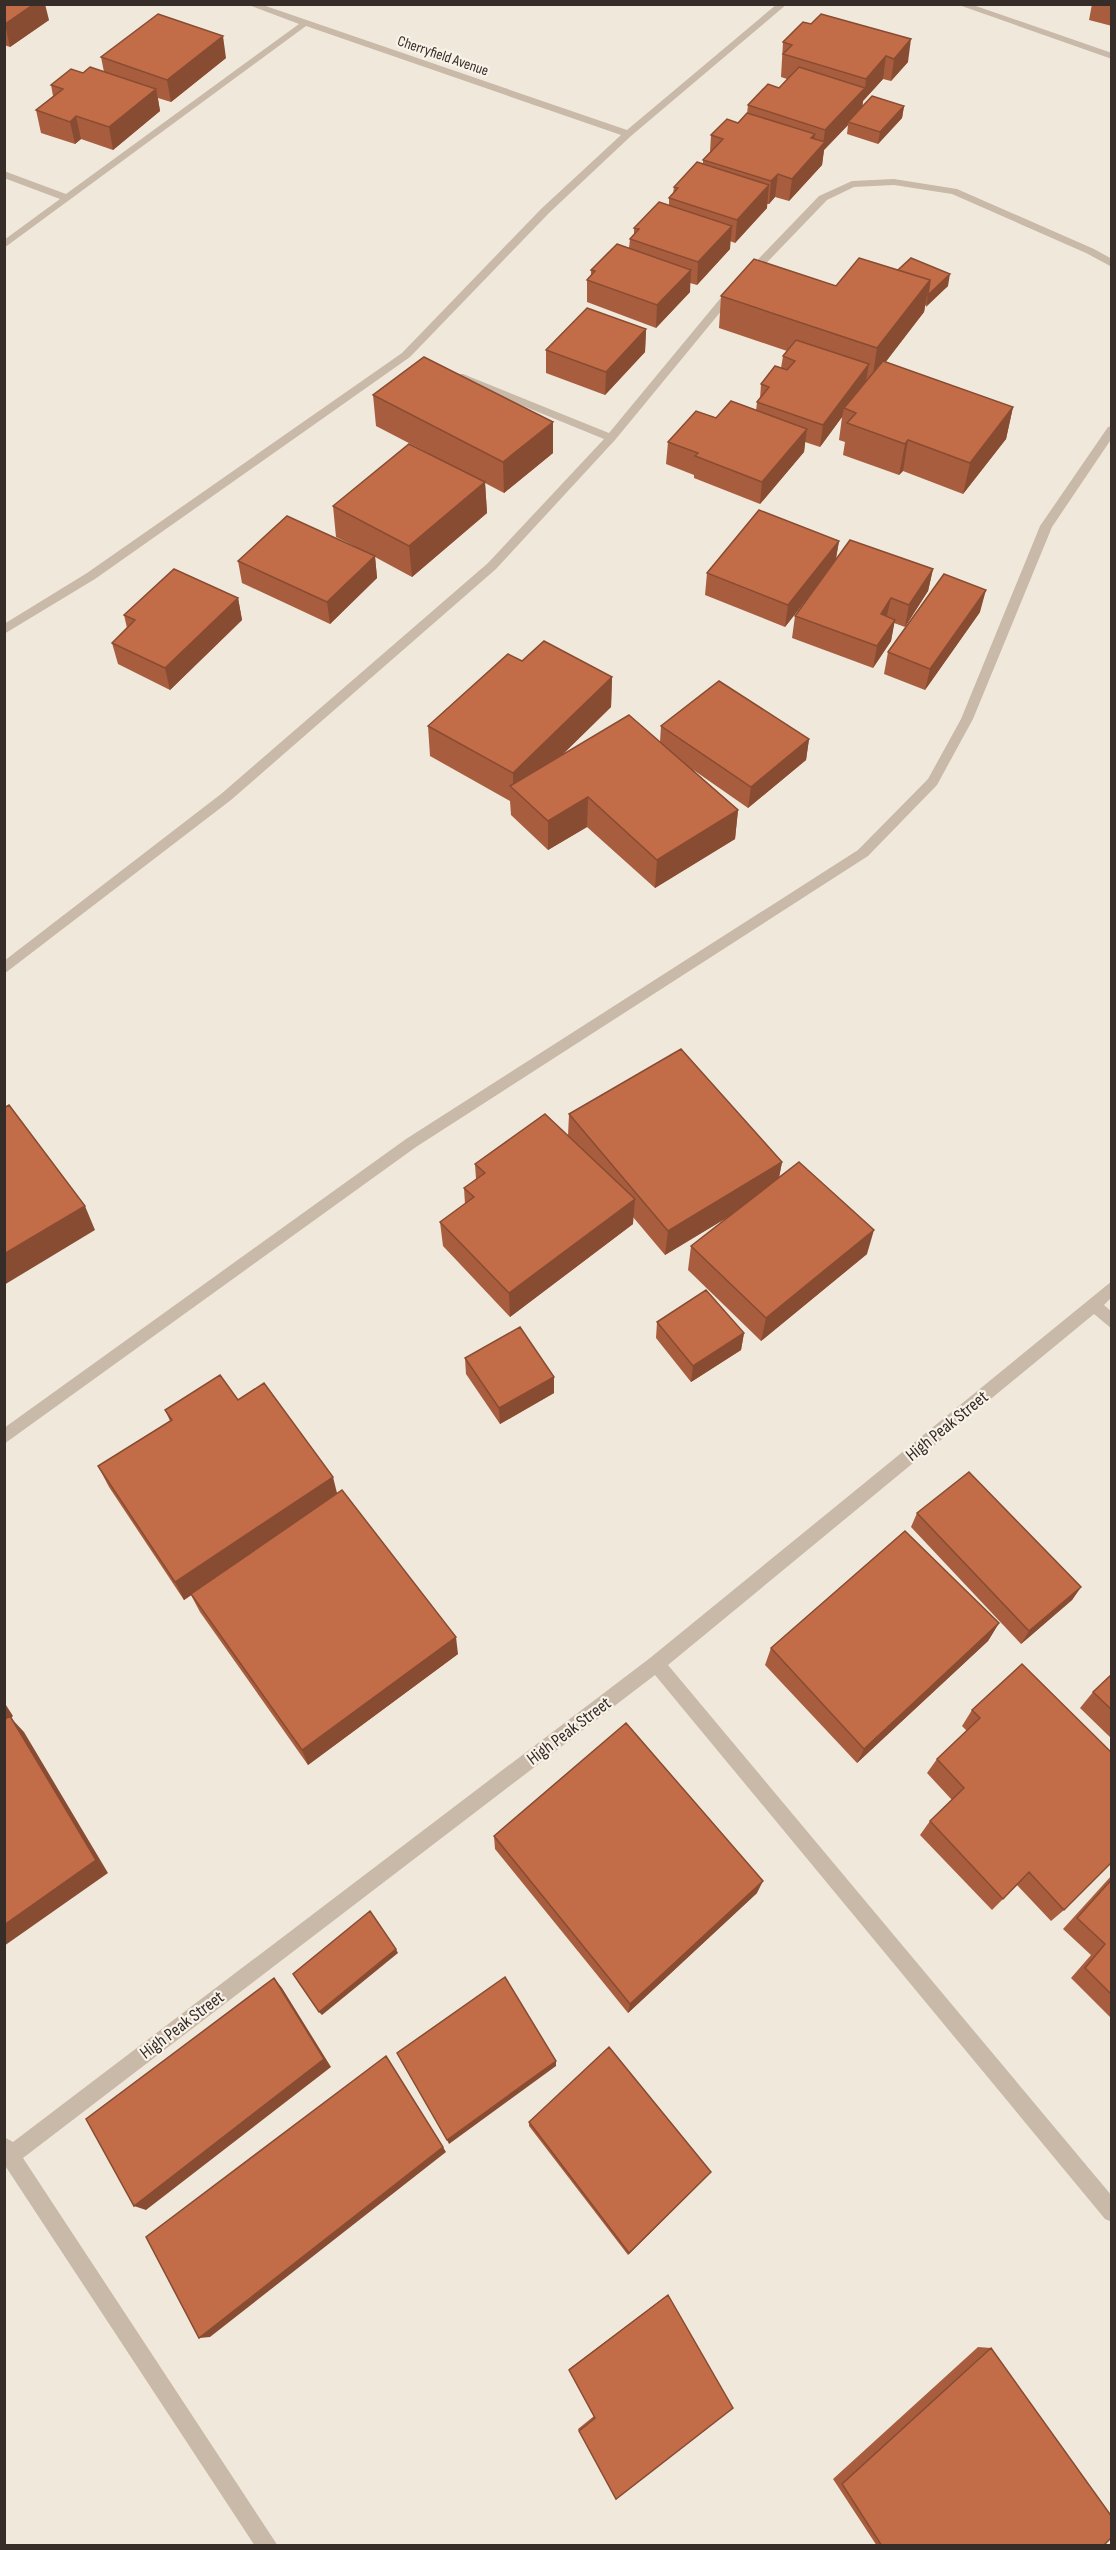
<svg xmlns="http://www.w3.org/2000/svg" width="1116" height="2550" viewBox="0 0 1116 2550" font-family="'Sofia Sans Condensed',sans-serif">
  <rect width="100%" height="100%" fill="#f1e8dc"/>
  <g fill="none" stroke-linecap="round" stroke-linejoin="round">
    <path fill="#c9b9a8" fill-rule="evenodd" d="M246 4H260L627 130 777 4H787L631 136 549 213 410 357 95 579 4 634V624L87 573 402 353 541 209 621 135 306 26 4 248V240L60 199 4 178V171L66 194 299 24Z
      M956 4H970L1112 53V59Z
      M894 179 957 189 1094 249 1112 259V267L1086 253 952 194 894 185 854 187 827 200 727 304 615 440 496 569 231 800 4 974V961L221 794 488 563 604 439 455 378V374H463L609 433 719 300 819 196 852 181Z
      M1112 426V438L1052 527 973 719 937 785 868 856 416 1147 4 1444V1428L406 1139 858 850 928 779 961 719 1040 526 1108 427Z
      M1112 1281V1297L1104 1305 1112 1312V1329L1094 1314 668 1665 1112 2196V2222L1105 2219 655 1675 23 2158 278 2546H255L4 2164V2137L13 2142 650 1658Z"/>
  </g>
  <path fill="#a85d3e" d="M4 4 49 20 10 47 4 45Z
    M1092 4H1112V26L1089 20Z
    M803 22 908 62 891 81 883 79 863 101 862 107 904 106 902 118 878 144 847 134 848 125 824 150 822 165 789 201 775 197 769 204H767V208L735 243 730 241V249L697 285 690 283V292L656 328 587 302V280L591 276V270L629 248 630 239 634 235V228L669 206V198L673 194 674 187 703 164V160L710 152 711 135 738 123 747 114 748 105 779 88 787 79 781 77 783 42Z
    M101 57 226 58 171 102 158 98 160 111 113 150 81 139 75 144 41 133 36 110 53 96 51 85 83 73 104 72Z
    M836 286H948L925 306 924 312 885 362 1013 407 1006 439 963 494 903 471 899 475 843 455 845 442 839 440 842 417 820 447 805 442 804 452 760 504 694 478V475L666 464 668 442 716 418 756 411 757 402 760 399 761 384 781 368 783 356 787 351 719 328 721 296Z
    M646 329 645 352 605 395 546 373V350Z
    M373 395 553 453 504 493 485 483 487 513 412 577 375 557 377 578 330 624 242 583 238 561 354 546 336 537 333 506 428 453 376 426Z
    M839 541 836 559 933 569 928 591 905 627 894 623 891 641 873 668 792 638 795 616 812 592 785 627 705 595 707 573Z
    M238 598 242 620 170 690 118 664 112 643 127 628 124 615Z
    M980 612 925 690 884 674 888 652Z
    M522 661 612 677 611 707 563 754 660 742 661 726 809 739 806 760 748 808 692 769 738 810 735 839 655 888 587 827 548 850 511 815 510 801 430 756 428 726Z
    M569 1114 782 1162 779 1178 867 1254 761 1341 688 1270 691 1246 735 1213 665 1255 633 1217V1224L510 1317 443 1246 440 1222 465 1204 464 1188 476 1179 475 1164 568 1136Z
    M657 1322 744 1333 741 1350 691 1382 656 1338Z
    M465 1358 554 1377V1393L500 1424 466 1374Z
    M238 1400 337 1493 458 1654 308 1765 200 1612 191 1595 184 1600 109 1487 98 1466 170 1421 165 1410Z
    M917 1513 1081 1587 1072 1600 1021 1644 911 1527Z
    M999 1623 988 1641 857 1763 765 1665 771 1648Z
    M1022 1664 1064 1910 1051 1921 1017 1885 992 1910 920 1835 930 1821 952 1800 927 1773 937 1759 967 1731 962 1726 972 1710Z
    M1112 1674V1739L1080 1708 1093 1692Z
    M494 1836 757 1893 628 2013 495 1849Z
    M1112 1875V2019L1071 1978 1091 1955 1063 1929Z
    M529 2122 711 2172 628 2255 529 2126Z
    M668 2295 733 2408 579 2431 578 2429 594 2416 569 2369 666 2296Z
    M978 2347 991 2348 1103 2546H877L833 2479Z"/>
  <path fill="#884c32" d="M33 4H45L49 20 10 47 5 24Z
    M223 36 226 58 171 102 167 80Z
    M911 39 908 62 891 81 894 59Z
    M886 56 883 79 863 101 862 110 848 122V125L824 150 822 165 789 201 792 179 811 138 815 134 812 156 823 144 825 130 865 88 866 79Z
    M156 89 160 111 113 150 109 127Z
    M904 106 902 118 878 144 880 132Z
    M76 116 81 139 75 144 70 122Z
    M778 174 775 197 769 204 771 181Z
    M769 185 767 208 735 243 737 220Z
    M732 226 730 249 697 285 698 262Z
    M691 270 690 292 656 328 657 305Z
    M950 274 948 286 926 307 928 295Z
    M930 280 924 312 872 380 877 348Z
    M646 329 645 352 605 395 606 372Z
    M869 364 865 387 844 408 842 417 820 447 823 425Z
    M1013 407 1006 439 963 494 970 463Z
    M553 422V453L504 493 503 462Z
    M807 429 804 452 760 504 762 482Z
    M908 440 903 471 899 475 905 444Z
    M485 482 487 513 412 577 409 546Z
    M839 541 835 563 785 627 788 605Z
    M375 556 377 578 330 624 327 602Z
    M933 569 928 591 905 627 909 605Z
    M986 590 980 612 925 690 930 669Z
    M238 598 242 620 170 690 165 668Z
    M891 598 886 620 881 614Z
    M895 620 891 641 873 668 877 646Z
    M612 677 611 707 520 796 513 789V773Z
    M809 739 806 760 748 808 751 787Z
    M588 797 587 827 548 850V821Z
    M738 810 735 839 655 888 657 860Z
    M782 1162 777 1187 665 1255 668 1231Z
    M635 1199 633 1224 510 1317 509 1293Z
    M85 1206 95 1230 4 1285V1254Z
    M874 1230 867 1254 761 1341 766 1318Z
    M744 1333 741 1350 691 1382 693 1366Z
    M554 1377V1393L500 1424 499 1408Z
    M333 1477 338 1497 184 1600 175 1582Z
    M1081 1587 1072 1600 1021 1644 1029 1631Z
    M999 1623 988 1641 857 1763 864 1749Z
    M456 1637 458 1654 308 1765 302 1750Z
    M4 1702 13 1716 11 1718 24 1732 108 1873 4 1946Z
    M763 1881 757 1893 628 2013 630 2004Z
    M396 1949 398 1953 322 2015 319 2012Z
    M274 1978 282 1988 331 2067 146 2210 134 2206Z
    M556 2061V2066L449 2144 447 2140Z
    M443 2147 446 2152 210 2337 199 2338Z"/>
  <path fill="#c36c48" stroke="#884c32" stroke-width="1.5" d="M4 4H34L5 24Z
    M158 14 223 36 167 80 101 57Z
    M821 14 911 39 894 59 886 56 866 79 783 54 792 45 783 42 803 22 811 24Z
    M90 67 156 89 109 127 76 116 70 122 36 110 63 89 51 85 71 69 83 73Z
    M799 67 865 88 825 130 748 105 768 84 779 88Z
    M872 96 904 106 880 132 848 122Z
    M747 113 815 134 811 138 825 142 792 179 778 174 771 181 703 160 723 139 711 135 727 119 738 123Z
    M697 162 769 185 737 220 669 198 678 188 674 187Z
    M659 202 732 226 698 262 630 239 639 229 634 228Z
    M617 244 691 270 657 305 587 280 595 271 591 270Z
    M859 258 930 280 877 348 721 296 754 259 836 286Z
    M911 258 950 274 928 295 930 280 898 270Z
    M587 308 646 329 606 372 546 350Z
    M796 340 869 364 823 425 757 402 769 387 761 384 775 366 787 370 795 361 783 356Z
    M424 357 553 422 503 462 373 395Z
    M883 361 1013 407 970 463 908 440 905 444 847 423 856 413 844 408Z
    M731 401 807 429 762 482 695 456 698 453 668 442 696 411 716 418Z
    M409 444 485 482 409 546 333 506Z
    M759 510 839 541 788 605 707 573Z
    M287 516 375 556 327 602 238 561Z
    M850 540 933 569 909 605 891 598 881 614 895 620 877 646 795 616Z
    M174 569 238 598 165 668 112 643 135 620 124 615Z
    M944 574 986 590 930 669 888 652Z
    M544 641 612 677 513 773 428 726 508 654 522 661Z
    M719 681 809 739 751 787 661 726Z
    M629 715 738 810 657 860 588 797 548 821 510 786Z
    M681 1049 782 1162 668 1231 569 1114Z
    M9 1105 85 1206 4 1254V1108Z
    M545 1114 635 1199 509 1293 440 1222 474 1197 464 1188 485 1173 475 1164Z
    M799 1162 874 1230 766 1318 691 1246Z
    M706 1290 744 1333 693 1366 657 1322Z
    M520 1327 554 1377 499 1408 465 1358Z
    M220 1375 238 1400 264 1383 333 1477 175 1582 98 1466 172 1420 165 1410Z
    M969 1472 1081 1587 1029 1631 917 1513Z
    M342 1490 456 1637 302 1750 191 1594Z
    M905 1531 999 1623 864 1749 771 1648Z
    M1022 1664 1112 1753V1862L1064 1910 1029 1872 1003 1899 930 1821 964 1788 937 1759 980 1718 972 1710Z
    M1112 1674V1710L1093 1692Z
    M10 1716 96 1860 4 1925V1720Z
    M626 1723 763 1881 630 2004 494 1836Z
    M1112 1879V1995L1085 1968 1105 1944 1077 1918Z
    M370 1911 396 1949 319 2012 293 1974Z
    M505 1977 556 2061 447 2140 397 2053Z
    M274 1978 324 2059 134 2206 86 2119Z
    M609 2047 711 2172 629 2253 529 2122Z
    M386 2056 443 2147 199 2338 146 2237Z
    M668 2295 733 2408 616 2499 579 2431 595 2418 569 2370Z
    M991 2348 1112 2517V2537L1103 2546H882L842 2484Z"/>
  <g text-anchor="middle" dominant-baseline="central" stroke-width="4.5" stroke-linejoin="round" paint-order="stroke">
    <g font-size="15" fill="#362d28" stroke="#f9f2e8">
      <text transform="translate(443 56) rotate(19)">Cherryfield Avenue</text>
    </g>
    <g font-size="18" fill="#362d28" stroke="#f9f2e8">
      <text transform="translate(947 1426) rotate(-39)">High Peak Street</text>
      <text transform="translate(569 1731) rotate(-37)">High Peak Street</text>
      <text transform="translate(182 2025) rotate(-37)">High Peak Street</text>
    </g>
  </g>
  <rect width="1116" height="2550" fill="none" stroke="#362d28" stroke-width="12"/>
</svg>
